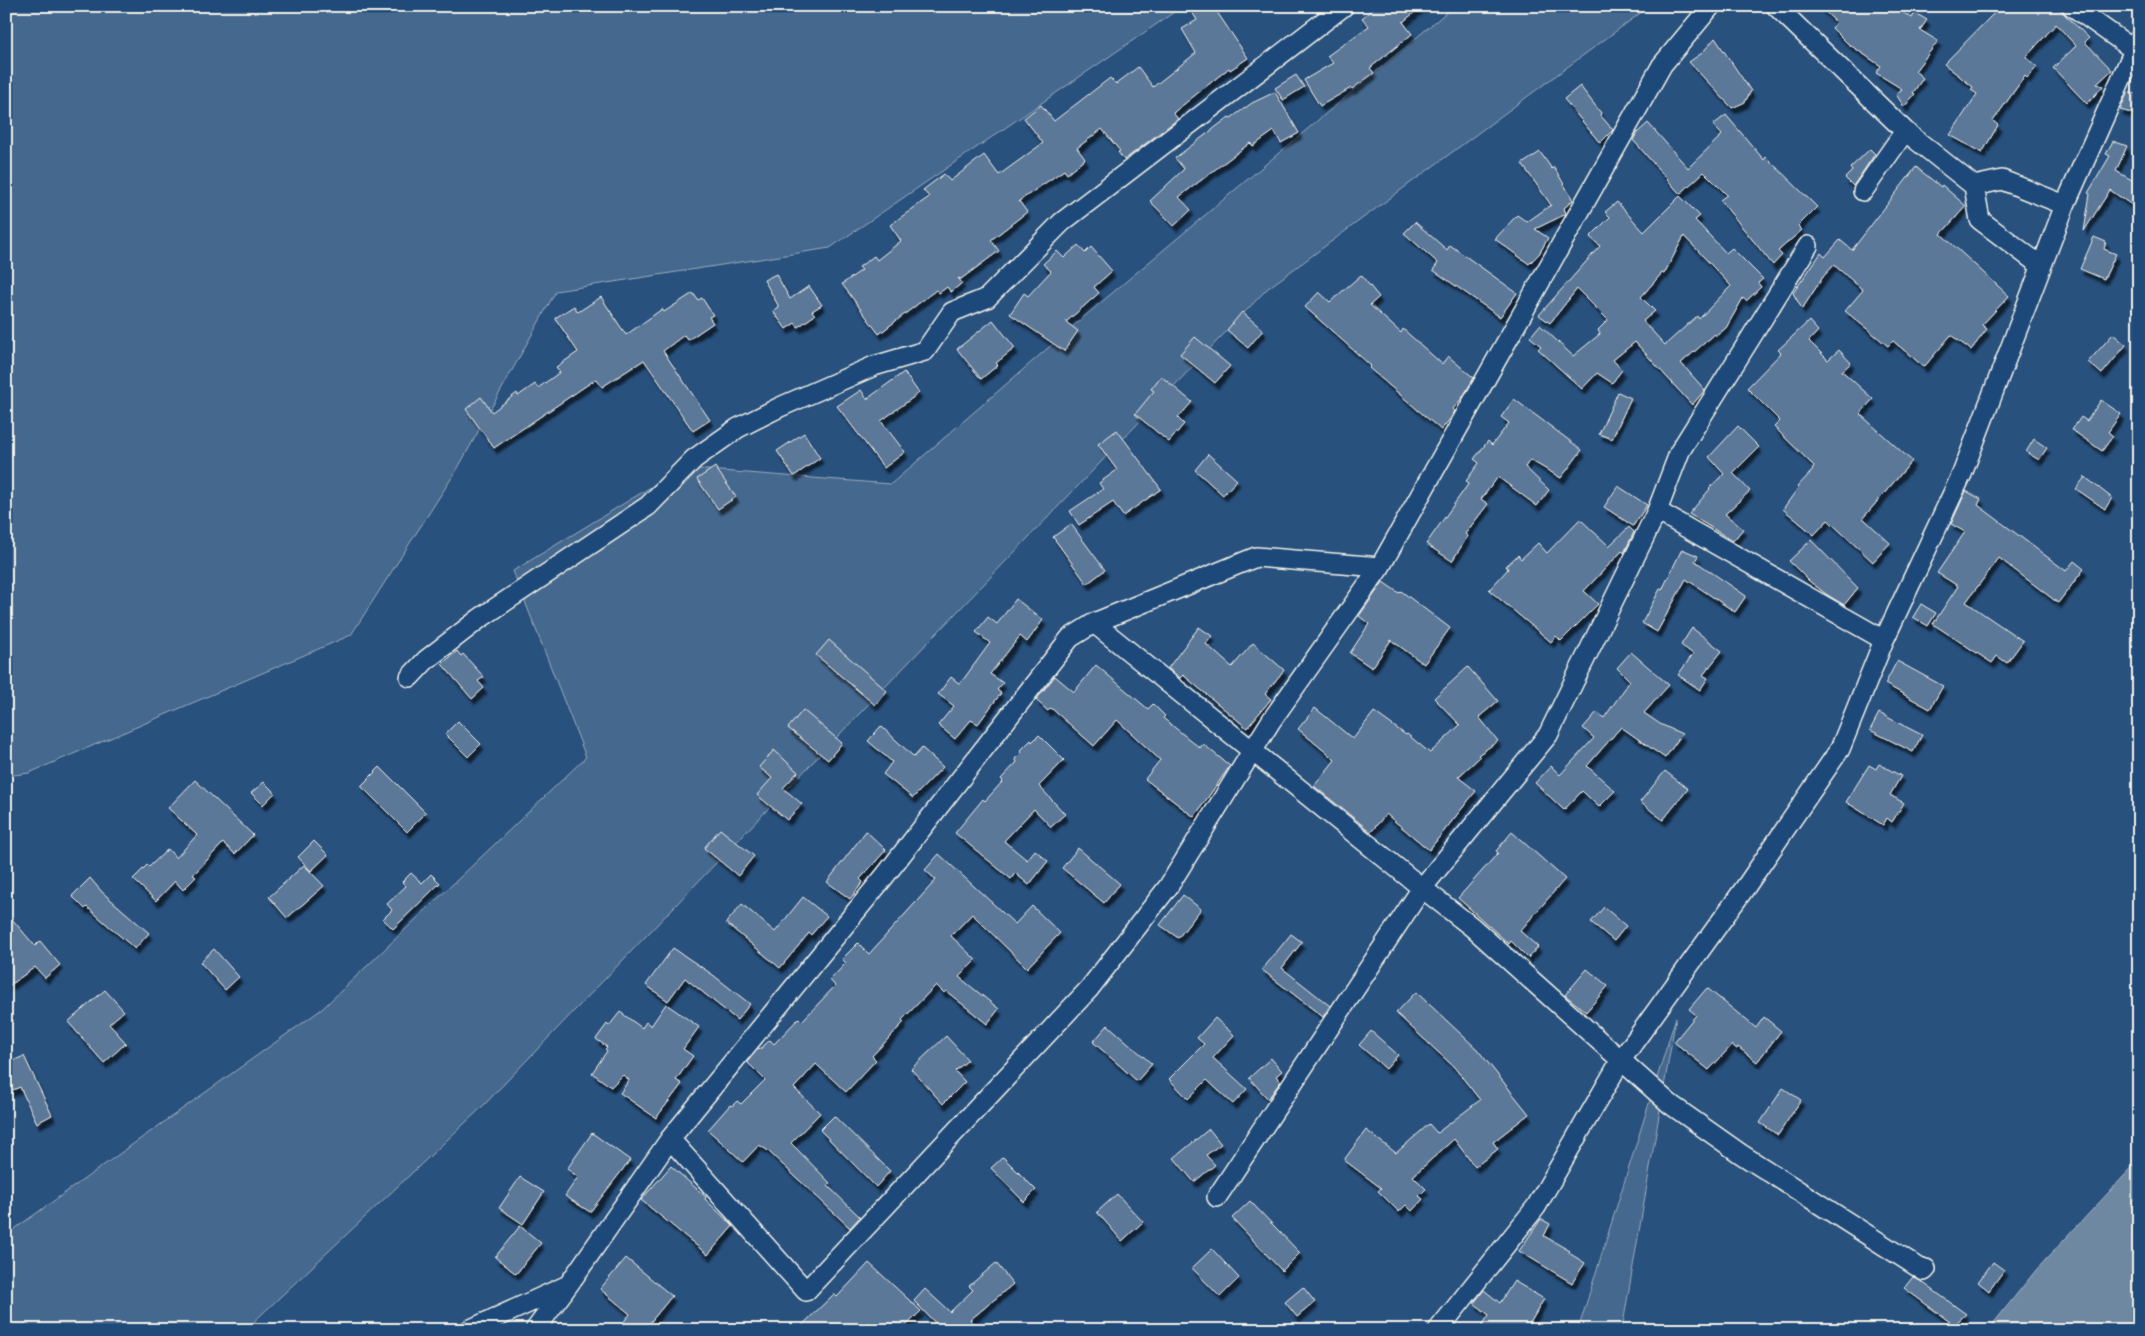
<svg xmlns="http://www.w3.org/2000/svg" width="2145" height="1336" viewBox="0 0 2145 1336" font-family="'Indie Flower',sans-serif">
  <defs>
    <filter id="shadow"><feDropShadow dx="3" dy="5.5" stdDeviation="1" flood-color="#0009"/></filter>
  </defs>
  <rect width="100%" height="100%" fill="#28517e"/>
  <filter id="ink" filterUnits="userSpaceOnUse"><feTurbulence type="fractalNoise" baseFrequency=".02" numOctaves="2"/><feDisplacementMap in="SourceGraphic" scale="10" xChannelSelector="R" yChannelSelector="G"/><feConvolveMatrix kernelMatrix="1 2 1 2 8 2 1 2 1" color-interpolation-filters="sRGB"/></filter>
  <g filter="url(#ink)">
    <path fill="#45688e" stroke="#9cacbb" d="M6 6H1183L830 248 556 291 458 468 351 635 29 773 6 776Z
      M1454 6H1650L1267 289 481 1108 245 1330H6V1235L322 1009 586 757 513 571 682 468 891 484 1086 315Z
      M1676 1017 1622 1330H1578Z"/>
    <path fill="#6e88a2" stroke="#a4b2be" d="M2139 1160V1330H1988L2036 1270Z"/>
    <path fill="#5b7899" stroke="#f4f1e8" fill-rule="evenodd" filter="url(#shadow)" d="M1188 6H1213L1248 58 1230 70 1229 68 1173 113 1178 119 1124 160 1118 152 1120 151 1102 129 1077 148 1085 159 1067 174 1064 170 1019 201 1027 212 991 240 999 251 961 279 958 278 962 283 951 292 947 287 939 293 936 290 879 334 842 284 862 270 859 267 874 256 877 260 901 241 890 225 929 197 923 190 944 174 950 181 984 155 999 175 1043 143 1024 118 1041 105 1054 121 1110 78 1116 84 1138 67 1153 87 1196 53 1182 29 1197 20Z
      M1376 6H1422L1403 22 1412 34 1370 68 1374 73 1352 89 1351 88 1320 106 1304 80 1333 63 1327 56 1369 26 1362 18Z
      M1819 6H1892L1912 18 1915 13 1927 20 1920 30 1938 41 1915 71 1923 78 1913 93 1915 94 1904 107 1896 94 1902 89 1876 73 1881 66 1847 43 1832 28 1836 22Z
      M2001 6H2031L2039 14 2043 6H2056L2089 38 2085 42 2112 70 2097 84 2103 86 2087 104 2053 68 2076 46 2056 24 2026 57 2037 67 2027 78 2025 76 1993 121 1998 125 1982 153 1950 135 1977 94 1971 90 1973 87 1944 64Z
      M1715 38 1751 91 1745 102 1732 108 1689 62 1702 53Z
      M1296 75 1304 87 1283 100 1275 88Z
      M1580 86 1601 113 1600 115 1613 130 1600 143 1564 99Z
      M1275 92 1299 133 1281 143 1274 131 1253 146 1250 143 1179 197 1191 210 1174 226 1150 201 1184 169 1175 158 1229 117 1231 118 1252 103Z
      M2128 92 2139 95V115L2120 110Z
      M1726 115 1764 160 1766 157 1817 207 1798 226 1802 230 1778 251 1782 255 1773 265 1720 200 1727 195 1704 172 1680 194 1633 140 1637 133 1648 123 1688 168 1722 135 1713 125Z
      M2113 141 2127 146 2116 171 2139 184V210L2110 190 2084 231 2090 194 2088 193 2110 156 2106 154Z
      M1870 149 1875 154 1853 186 1845 178 1852 171 1850 168Z
      M1540 152 1552 169 1554 167 1573 200 1564 208 1566 214 1535 229 1548 238 1539 254 1529 264 1495 239 1517 215 1527 222 1551 205 1522 164Z
      M1916 167 1941 187 1942 185 1966 206 1941 234 2009 296 1982 325 1987 329 1971 350 1951 335 1924 367 1893 341 1888 346 1845 311 1863 290 1834 265 1823 277 1802 309 1793 293 1821 253 1825 257 1840 240 1852 250Z
      M1680 196 1700 216 1695 220 1726 253 1732 248 1763 279 1758 283 1761 287 1746 301 1743 298 1726 328 1716 336 1715 334 1681 363 1705 390 1692 405 1635 342 1613 360 1622 370 1612 383 1597 373 1582 389 1538 349 1541 346 1530 337 1540 325 1573 356 1600 334 1598 330 1608 320 1577 289 1550 323 1539 315 1600 246 1590 237 1610 217 1605 212 1617 202 1644 232ZM1684 236 1731 286 1699 319 1697 316 1665 345 1643 321 1655 311 1641 297 1662 273 1664 274Z
      M1415 222 1447 250 1450 245 1517 293 1500 317 1433 270 1438 263 1404 233Z
      M2094 237 2106 242 2104 249 2116 254 2104 279 2080 269Z
      M1078 245 1085 253 1091 247 1112 271 1094 287 1099 293 1066 322 1078 331 1064 351 1010 314 1024 293 1028 296 1051 271 1043 264 1057 251 1064 258Z
      M776 274 790 299 809 286 822 305 812 311 815 315 798 327 795 323 786 329 773 311 779 307 764 280Z
      M1361 275 1379 297 1370 305 1401 333 1403 329 1442 364 1448 356 1474 378 1462 398 1453 409 1455 411 1450 419 1441 430 1369 368 1371 366 1305 307 1319 292 1330 302Z
      M693 293 698 300 702 298 713 315 709 317 713 323 688 340 684 335 663 351 710 420 693 431 644 360 602 387 596 379 494 448 466 409 481 397 492 412 517 393 518 396 535 384 538 388 560 372 556 367 578 352 555 318 574 306 578 312 601 297 626 335 662 309 664 312Z
      M1242 312 1263 330 1248 348 1227 330Z
      M993 320 1015 348 996 363 998 365 981 379 957 349Z
      M1809 321 1818 331 1809 341 1828 360 1839 350 1851 363 1842 371 1873 399 1860 414 1912 461 1863 518 1890 543 1873 562 1828 520 1814 535 1783 509 1798 488 1797 487 1813 470 1812 469 1814 466 1774 427 1780 421 1747 388 1781 353 1778 350Z
      M2113 334 2126 345 2102 374 2088 362Z
      M1195 337 1230 366 1215 383 1180 354Z
      M904 372 919 393 881 421 905 452 884 468 837 406 861 390 867 399Z
      M1161 376 1192 402 1178 418 1184 424 1169 442 1135 414 1154 391 1151 389Z
      M1618 392 1631 398 1612 439 1599 434Z
      M1514 399 1582 450 1561 478 1530 460 1525 467 1549 490 1537 506 1498 477 1481 499 1488 504 1465 534 1468 536 1452 561 1426 544 1469 483 1466 481 1479 463 1474 459 1488 441 1492 445 1509 423 1501 417Z
      M2101 400 2121 414 2108 432 2113 436 2102 451 2072 430 2081 417 2087 421Z
      M1738 426 1759 447 1733 473 1750 491 1725 514 1743 529 1733 541 1689 514 1710 489 1709 488 1724 474 1709 457Z
      M1117 430 1161 489 1123 516 1113 502 1079 525 1070 511 1103 489 1099 483 1117 470 1098 444Z
      M804 433 820 458 794 476 777 451Z
      M2034 439 2047 448 2039 460 2026 452Z
      M1208 454 1237 480 1223 495 1195 470Z
      M715 467 736 497 718 509 697 479Z
      M2085 477 2112 498 2105 509 2076 489Z
      M1618 486 1647 505 1633 526 1604 507Z
      M1966 491 1981 499 1978 505 2066 571 2074 561 2084 569 2058 603 1999 558 1966 602 2023 641 2007 663 1997 656 1992 663 1933 624 1958 586 1937 573 1965 532 1951 524Z
      M1580 519 1609 546 1629 527 1634 532 1624 553 1622 551 1584 591 1598 604 1561 641 1556 636 1551 642 1489 590 1508 569 1506 566 1518 555 1521 559 1538 543 1547 553Z
      M1071 524 1105 570 1087 584 1053 537Z
      M1811 540 1858 588 1844 605 1826 594 1809 581 1789 561Z
      M1682 549 1698 556 1695 561 1746 596 1735 612 1686 579 1657 632 1642 623 1660 589 1662 590Z
      M1383 582 1399 593 1401 591 1450 628 1424 664 1391 640 1372 668 1350 653 1369 624 1359 616Z
      M1016 599 1043 620 1027 642 1020 636 990 674 1003 683 997 690 1001 693 978 724 971 720 955 739 938 725 954 706 938 694 951 677 960 684 990 643 976 632 988 617 997 624Z
      M1921 604 1936 613 1928 626 1913 617Z
      M1199 627 1212 636 1206 644 1232 667 1253 643 1284 670 1265 694 1271 699 1247 728 1183 675 1180 678 1168 668Z
      M1692 628 1722 651 1703 675 1708 678 1700 690 1678 675 1693 654 1681 645Z
      M829 640 887 691 875 705 816 655Z
      M457 651 461 656 463 654 484 677 478 681 484 688 472 699 442 664Z
      M1631 652 1669 685 1644 713 1660 724 1682 734 1665 758 1621 727 1587 766 1615 791 1599 807 1582 791 1564 810 1535 783 1551 766 1560 775 1594 738 1583 728 1597 712 1604 718 1630 681 1617 668Z
      M1897 661 1943 686 1930 709 1885 684Z
      M1096 665 1148 709 1153 704 1165 716 1163 718 1200 748 1203 744 1230 766 1194 817 1145 779 1160 760 1117 720 1094 746 1051 708 1048 711 1036 700 1055 676 1074 692Z
      M1468 667 1498 701 1479 717 1498 741 1478 755 1480 757 1458 777 1476 791 1429 850 1386 814 1371 832 1314 786 1335 760 1298 729 1315 708 1353 739 1374 712 1406 735 1407 734 1430 753 1460 725 1434 698Z
      M803 710 842 743 828 760 788 728Z
      M1879 713 1922 735 1913 752 1870 730Z
      M458 721 481 744 468 757 445 734Z
      M881 726 914 757 922 748 943 767 913 798 883 774 892 762 868 741Z
      M1039 735 1064 760 1039 786 1065 814 1051 827 1034 809 1004 841 1027 860 1035 850 1048 861 1029 885 1015 873 1011 879 955 833 983 799 985 801 1003 781 1001 779 1017 762 1015 759 1022 752 1021 750 1031 740 1032 742Z
      M774 750 798 772 783 788 802 804 787 820 757 795 772 778 759 767Z
      M1879 764 1901 776 1890 795 1904 803 1892 822 1887 818 1883 825 1846 802 1869 765 1876 769Z
      M380 767 426 813 407 832 361 786Z
      M1665 771 1688 789 1663 820 1640 802Z
      M195 780 253 835 235 854 223 843 193 875 196 877 183 890 175 881 156 901 133 879 147 865 149 867 168 849 176 858 197 835 168 808Z
      M264 782 275 793 263 805 251 793Z
      M720 829 754 856 738 876 704 848Z
      M866 831 886 850 860 879 863 882 850 899 827 882Z
      M1512 832 1565 879 1520 931 1538 947 1528 958 1511 941 1509 944 1458 898 1498 853 1496 851Z
      M314 841 328 855 311 871 298 857Z
      M1078 848 1120 884 1104 903 1062 868Z
      M939 854 1015 924 1032 906 1060 933 1027 968 972 914 951 936 976 960 959 977 999 1009 987 1024 946 991 944 993 936 985 902 1020 904 1022 872 1056 876 1060 846 1092 816 1064 794 1088 820 1113 791 1143 830 1183 827 1185 860 1217 850 1228 767 1150 759 1145 743 1162 708 1130 730 1105 732 1106 737 1101 741 1104 765 1080 747 1062 759 1048 760 1049 770 1040 774 1044 799 1018 802 1021 835 986 830 980 846 963 842 959 858 943 869 954 936 880 925 870Z
      M304 865 324 886 287 918 269 897Z
      M411 873 422 883 431 874 440 883 393 929 383 919 392 910 387 904 406 886 402 882Z
      M90 878 102 892 149 933 135 949 87 907 85 909 72 896Z
      M1183 895 1201 909 1178 938 1160 925Z
      M803 897 827 916 811 935 809 933 780 968 726 923 742 904 775 932Z
      M1604 907 1626 926 1614 941 1591 922Z
      M6 912 35 946 40 941 60 965 45 978 35 967 6 988Z
      M1291 934 1302 942 1282 968 1330 1006 1323 1017 1262 970Z
      M673 948 713 975 750 1004 737 1020 685 978 668 1001 646 985Z
      M214 949 239 977 225 990 200 962Z
      M1587 969 1608 986 1586 1012 1565 995Z
      M1707 988 1756 1028 1764 1017 1781 1031 1757 1062 1738 1047 1737 1049 1732 1045 1709 1070 1674 1042 1696 1015 1689 1009Z
      M105 990 124 1011 109 1024 126 1043 104 1063 68 1022Z
      M1416 992 1477 1049 1529 1114 1493 1142 1498 1149 1475 1167 1454 1139 1413 1176 1426 1189 1419 1196 1423 1199 1412 1211 1406 1205 1399 1212 1378 1191 1381 1188 1344 1160 1366 1130 1396 1153 1429 1124 1437 1133 1480 1100 1454 1067 1396 1013Z
      M666 1004 699 1027 683 1049 693 1056 676 1080 682 1084 656 1118 620 1093 629 1080 623 1075 611 1087 592 1073 607 1051 605 1049 607 1047 596 1039 607 1024 609 1026 620 1012 642 1028 646 1022 651 1026Z
      M1215 1018 1234 1035 1213 1058 1247 1089 1233 1104 1207 1080 1188 1099 1169 1079 1204 1044 1197 1038Z
      M1108 1025 1152 1064 1137 1081 1093 1042Z
      M1371 1031 1398 1055 1386 1069 1359 1045Z
      M946 1036 968 1060 955 1071 965 1082 943 1104 911 1069Z
      M24 1056 52 1115 37 1123 20 1087 6 1093V1064Z
      M1271 1058 1282 1071 1276 1076 1281 1081 1268 1099 1249 1078Z
      M1783 1088 1801 1100 1778 1135 1760 1123Z
      M834 1116 890 1171 876 1187 820 1130Z
      M1209 1129 1221 1144 1206 1155 1215 1165 1194 1182 1174 1158Z
      M592 1133 630 1160 590 1212 565 1196 578 1177 567 1169Z
      M1003 1157 1036 1190 1024 1202 991 1168Z
      M671 1166 706 1197 705 1199 733 1226 708 1255 641 1200Z
      M520 1177 544 1192 523 1224 499 1208Z
      M1117 1194 1143 1222 1122 1241 1097 1212Z
      M1250 1201 1300 1253 1282 1271 1232 1218Z
      M1541 1219 1550 1224 1544 1236 1570 1251 1569 1253 1585 1263 1572 1283 1519 1251Z
      M520 1226 541 1243 516 1274 495 1257Z
      M1212 1249 1239 1278 1220 1297 1192 1268Z
      M626 1258 672 1296 644 1330H617L630 1314 600 1289Z
      M1993 1262 2004 1270 1989 1291 1978 1282Z
      M869 1263 921 1311 902 1330H876L869 1322 860 1330H797L834 1294 837 1297Z
      M996 1263 1013 1284 970 1320 980 1330H942L914 1301 925 1289 950 1312 973 1290 969 1286Z
      M1913 1277 1922 1282 1966 1314 1954 1325 1904 1288Z
      M1514 1281 1544 1299 1526 1330H1479L1489 1315 1474 1303 1484 1290 1500 1303Z
      M1303 1287 1315 1302 1297 1317 1285 1302Z"/>
    <g fill="none" stroke-linecap="round" stroke-linejoin="round">
      <g stroke="#f4f1e8" stroke-width="22">
        <path id="street" d="M1776 6 1905 131 1974 186 1980 220 2041 266
          M2072 6 2134 50
          M1974 186 2002 180 2065 205
          M1863 191 1905 131
          M1657 511 1884 640
          M1094 623 1422 888 1472 927 1670 1104 1741 1154 1924 1271 1926 1269
          M410 677 426 660 479 619 648 506 694 459 738 428 780 407 874 366 925 351 952 312 987 298 1062 222 1344 6
          M670 1139 806 1291 1089 989 1168 887 1271 721 1380 567 1662 65 1711 6
          M1217 1197 1422 888 1548 735 1657 511 1680 451 1808 246
          M469 1330 566 1286
          M535 1330 569 1284 670 1139 884 877 1070 638 1094 623 1256 557 1380 567
          M1438 1330 1536 1207 1621 1060 1747 885 1840 749 1884 640 1962 474 2065 205 2139 39"/>
      </g>
      <use href="#street" stroke="#1f4a7a" stroke-width="19"/>
    </g>
  </g>
  <rect width="2145" height="1336" fill="none" stroke="#1f4a7a" stroke-width="25"/>
  <rect x="12" y="12" width="2120" height="1311" fill="none" stroke="#f4f1e8" stroke-width="2" filter="url(#ink)"/>
</svg>
